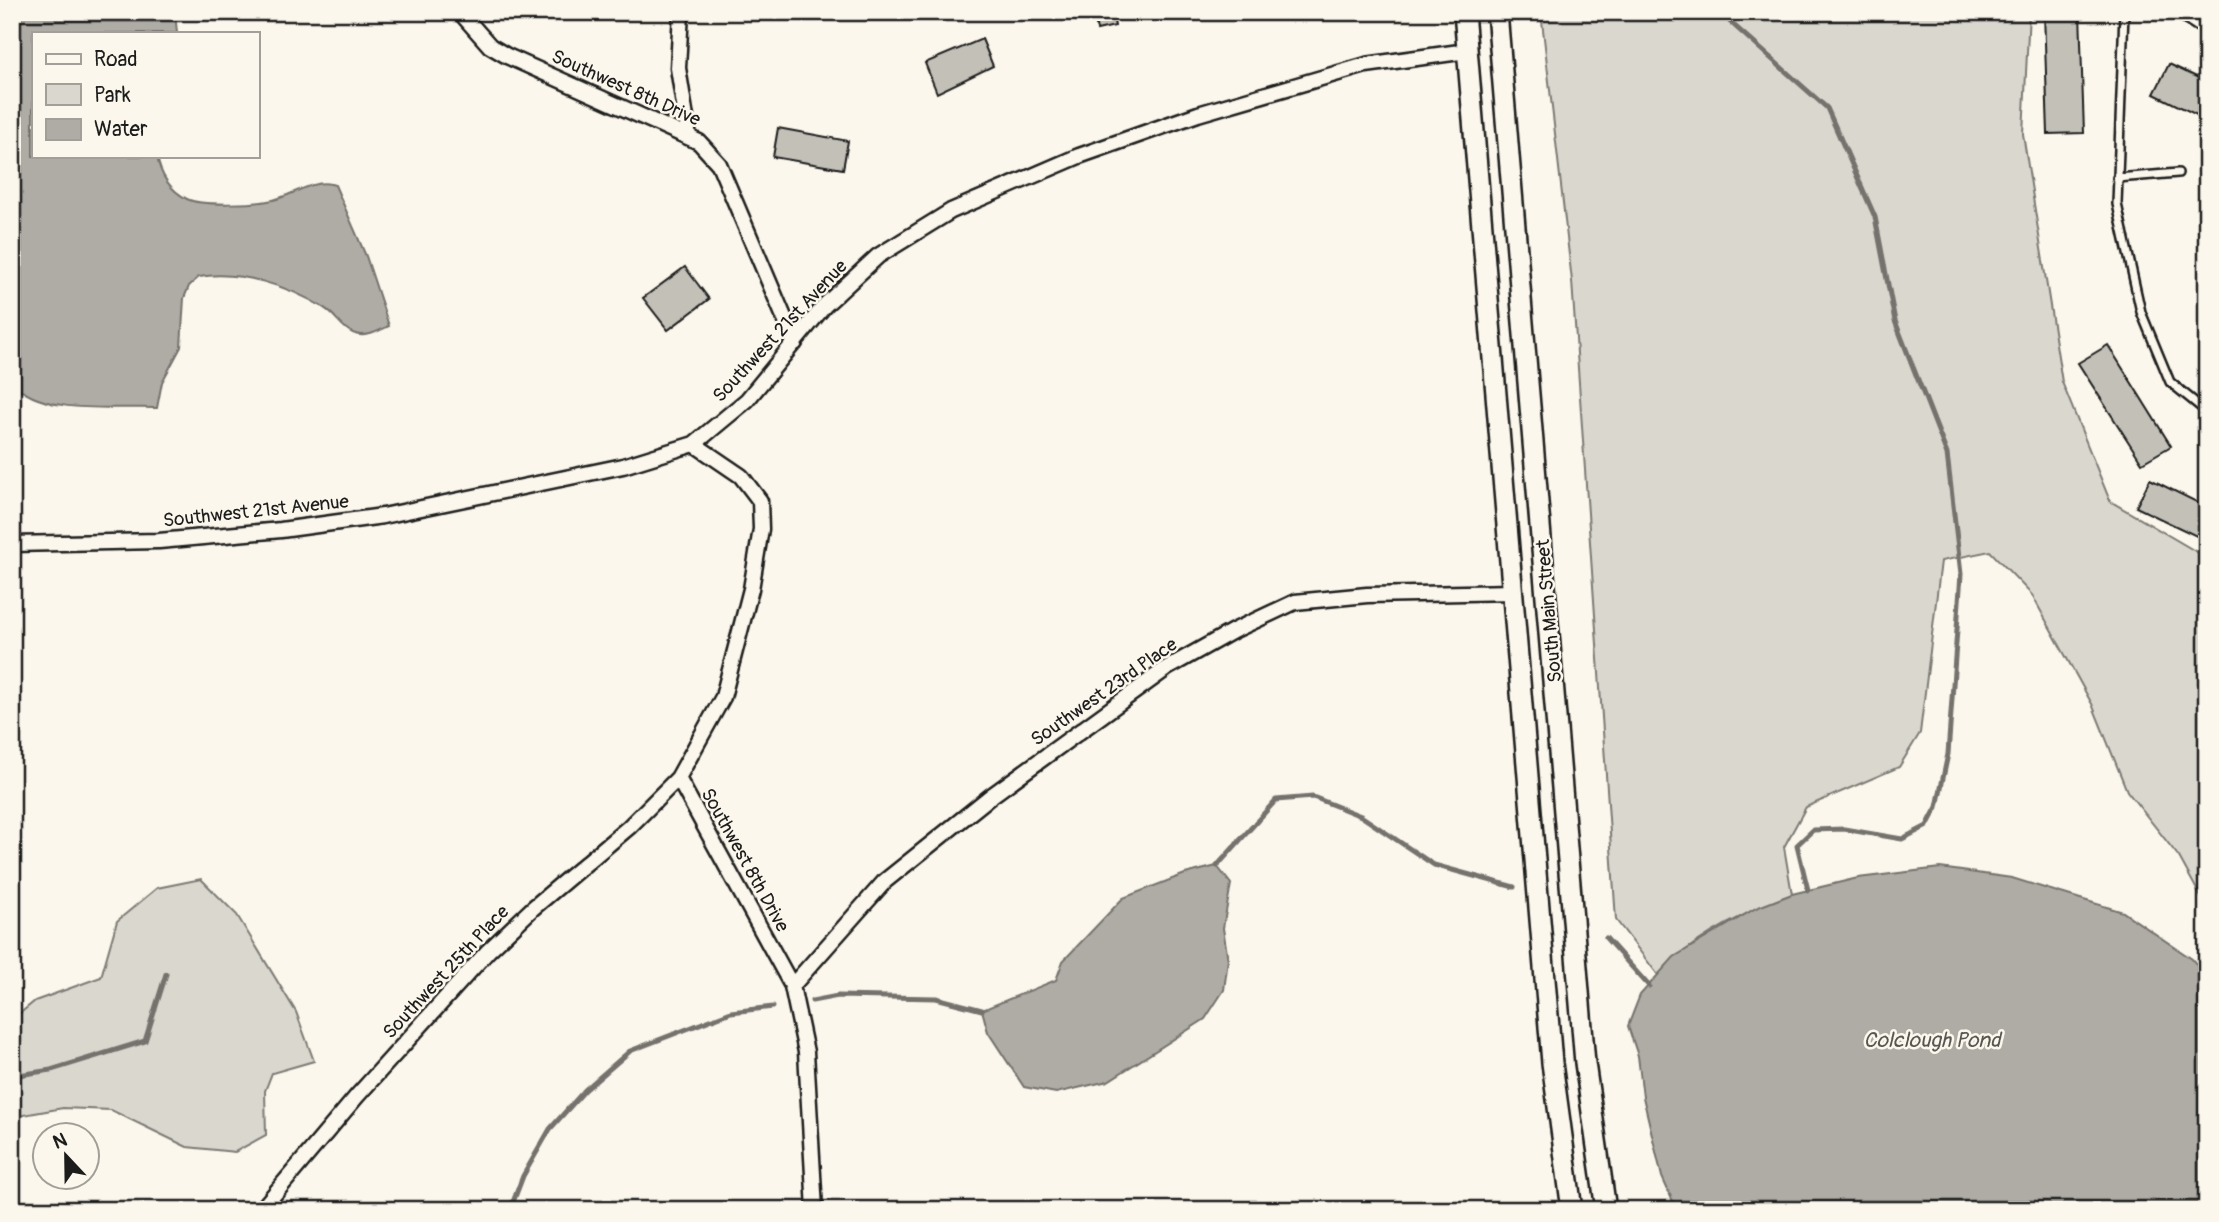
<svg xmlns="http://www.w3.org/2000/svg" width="2219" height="1222" viewBox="0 0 2219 1222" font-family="Pangolin,sans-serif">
  <rect width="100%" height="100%" fill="#fbf7ec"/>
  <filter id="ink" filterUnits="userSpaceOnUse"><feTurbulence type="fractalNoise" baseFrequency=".0143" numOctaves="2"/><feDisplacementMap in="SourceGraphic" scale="14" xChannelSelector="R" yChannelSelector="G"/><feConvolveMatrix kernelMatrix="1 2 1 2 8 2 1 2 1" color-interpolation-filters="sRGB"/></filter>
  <g filter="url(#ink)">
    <path fill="#dad7ce" stroke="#7b7a75" stroke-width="2" d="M1541 12H2029L2023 134 2062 382 2110 501 2207 558V908L2179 857 2127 791 2092 704 2032 595 1990 551 1941 561 1920 733 1899 767 1806 807 1784 847 1792 894C1746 912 1692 938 1658 975L1616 920 1572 281Z
      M201 879 237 915 296 1012 314 1061 272 1073 265 1091 266 1135 235 1152 187 1147 111 1110 63 1108 12 1117V1020L35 1001 101 977 117 921 157 888Z"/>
    <path fill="#afaca5" stroke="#74726e" stroke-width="2" d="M12 12H175L177 33H33V156H157C160 174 170 190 187 199 200 206 257 204 273 200 294 195 314 178 335 185L366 256 389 326C378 331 365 339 353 333 341 328 335 314 324 308 289 286 239 270 199 277L189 286 184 298 181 347 162 382 157 408C115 406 41 416 12 382Z
      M1217 866 1231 884 1223 928 1228 960 1224 990 1205 1019 1108 1081 1056 1093 1024 1087 988 1032 982 1010 1056 980 1063 961 1123 898 1185 874Z
      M1940 868 2012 878 2123 912 2192 959 2207 977V1210H1682L1674 1204 1662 1177 1643 1097 1638 1056 1628 1026 1640 995 1674 957 1756 908 1792 894 1858 878Z"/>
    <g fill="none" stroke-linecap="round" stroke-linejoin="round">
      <path stroke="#74726e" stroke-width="5" d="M1719 12 1827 108 1875 217 1895 321 1947 454 1961 574 1948 754 1937 807 1927 826 1902 839 1844 829 1813 830 1797 845 1808 890
        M1217 866 1276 800 1313 797 1361 816 1434 865 1514 887
        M1606 938 1649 986
        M812 1001 838 996 936 998 982 1010
        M12 1076 51 1070 145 1041 166 974
        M510 1210 523 1176 550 1129 585 1090 630 1051 731 1012 773 1007"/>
    </g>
    <path fill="#c3c0b8" stroke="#1c1c1c" stroke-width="2" d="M1093 12H1112L1115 26 1097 30Z
      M2044 12H2080L2084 133 2048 134Z
      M982 39 993 66 937 93 925 63Z
      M2169 64 2207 82V120L2154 94Z
      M778 128 848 141 843 169 773 157Z
      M685 267 709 299 668 330 643 298Z
      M2108 345 2171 446 2142 463 2078 363Z
      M2150 479 2207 507V541L2136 507Z"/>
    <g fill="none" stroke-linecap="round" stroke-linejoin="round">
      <g stroke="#1c1c1c" stroke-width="12">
        <path id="service" d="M2124 12 2117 204 2141 312 2170 382 2207 412
          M2175 12 2207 33
          M2117 178 2178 173"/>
      </g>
      <g stroke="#1c1c1c" stroke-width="19">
        <path id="minor" d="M460 12 490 46 507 56 699 142 719 164 795 343
          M681 12 678 68 689 136
          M12 544 159 541 281 530 383 516 623 466 694 444 747 400 825 305 878 256 951 211 1079 156 1198 114 1366 65 1467 51
          M678 778 792 986 806 1052 815 1210
          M792 986 885 881 991 796 1167 668 1233 631 1295 602 1367 595 1514 592
          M261 1210 357 1096 488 951 533 908 629 827 678 778 723 697 751 589 761 529 760 501 741 476 694 444"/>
      </g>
      <g stroke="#1c1c1c" stroke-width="24">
        <path id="secondary" d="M1464 12 1552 1063 1572 1210
          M1497 12 1585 1063 1606 1210"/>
      </g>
      <use href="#service" stroke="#fbf7ec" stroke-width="7"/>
      <use href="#minor" stroke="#fbf7ec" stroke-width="14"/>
      <use href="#secondary" stroke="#fbf7ec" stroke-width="19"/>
    </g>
  </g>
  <g text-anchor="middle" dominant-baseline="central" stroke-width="5" stroke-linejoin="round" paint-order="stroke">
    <g font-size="19" fill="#1c1c1c" stroke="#fbf7ec">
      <text transform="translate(626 88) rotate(24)">Southwest 8th Drive</text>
      <text transform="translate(780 331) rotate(-47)">Southwest 21st Avenue</text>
      <text transform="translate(256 511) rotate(-6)">Southwest 21st Avenue</text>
      <text transform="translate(1549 611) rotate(-95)">South Main Street</text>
      <text transform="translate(1104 692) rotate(-35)">Southwest 23rd Place</text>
      <text transform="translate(745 860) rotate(61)">Southwest 8th Drive</text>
      <text transform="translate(446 972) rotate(-47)">Southwest 25th Place</text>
    </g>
    <g font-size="21" font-style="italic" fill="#575653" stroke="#fbf7ec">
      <text x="1932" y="1040">Colclough Pond</text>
    </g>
  </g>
  <rect width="2219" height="1222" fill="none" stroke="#fbf7ec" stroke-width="42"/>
  <rect x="21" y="21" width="2177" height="1180" fill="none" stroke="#1c1c1c" stroke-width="2.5" filter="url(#ink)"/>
  <rect x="32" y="32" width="228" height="126" fill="#fbf7ec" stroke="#a29f99" stroke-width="2"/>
  <rect x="46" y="54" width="35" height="10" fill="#fbf7ec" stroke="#a29f99" stroke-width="2"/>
  <text x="94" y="66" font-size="21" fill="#1c1c1c">Road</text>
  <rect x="46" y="84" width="35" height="21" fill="#dad7ce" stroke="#a29f99" stroke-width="2"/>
  <text x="94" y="102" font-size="21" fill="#1c1c1c">Park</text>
  <rect x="46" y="119" width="35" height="21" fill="#afaca5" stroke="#a29f99" stroke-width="2"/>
  <text x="94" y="136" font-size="21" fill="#1c1c1c">Water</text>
  <g transform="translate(66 1156) rotate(338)"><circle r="33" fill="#fbf7ec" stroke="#a29f99" stroke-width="2"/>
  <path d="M0-5L12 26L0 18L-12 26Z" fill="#1c1c1c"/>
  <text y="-10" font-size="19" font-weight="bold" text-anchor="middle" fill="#1c1c1c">N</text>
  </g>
</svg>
